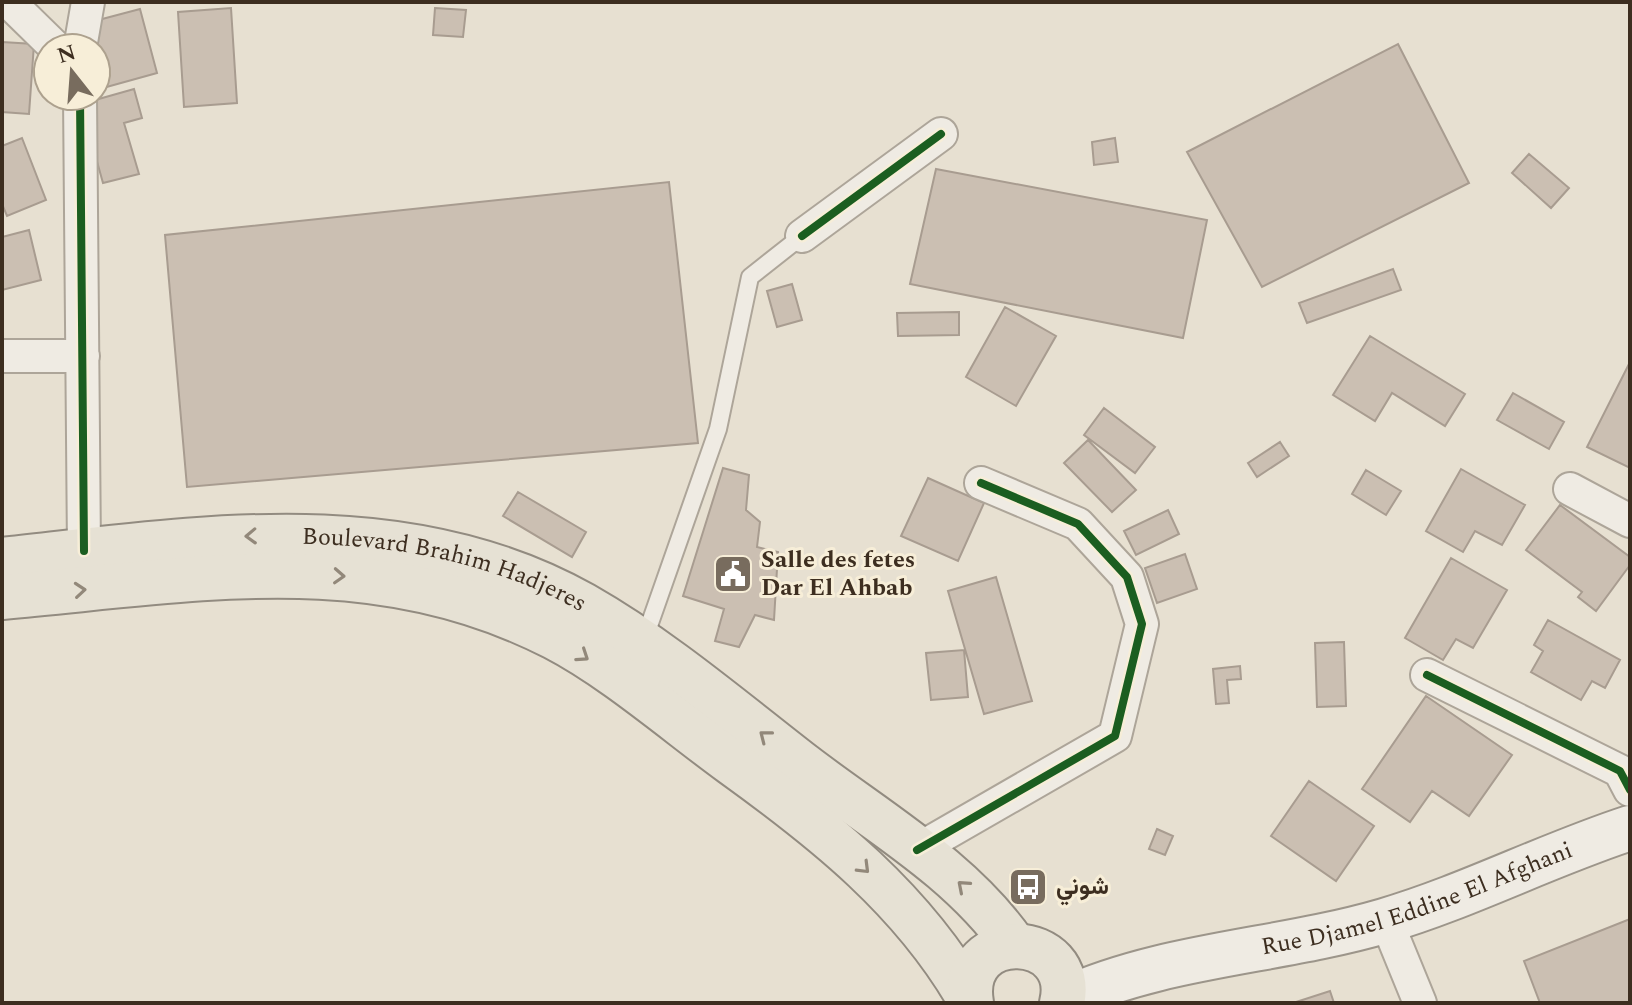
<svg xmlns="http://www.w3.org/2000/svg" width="1632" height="1005" viewBox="0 0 1632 1005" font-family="Spectral,Vazirmatn,serif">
  <rect width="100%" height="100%" fill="#e7e0d1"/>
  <path fill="#cbbfb2" stroke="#a89c90" stroke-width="2" d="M231 8 237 103 184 107 178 12Z
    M435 8 466 10 463 37 433 35Z
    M140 9 157 73 103 88 87 23Z
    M2 42 34 44 29 114 2 112Z
    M1398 44 1469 183 1262 287 1187 152Z
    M134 89 142 118 124 123 139 174 103 183 81 104Z
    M22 138 46 200 7 216 2 204V146Z
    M1115 138 1118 162 1094 165 1092 142Z
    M1529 154 1569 188 1551 208 1512 173Z
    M936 169 1207 220 1183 338 910 284Z
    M669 182 698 443 187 487 165 235Z
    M29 230 41 280 2 290V237Z
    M1393 269 1401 290 1307 323 1299 303Z
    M792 284 802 320 777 327 767 291Z
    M1005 307 1056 336 1016 406 966 377Z
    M959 312V335L898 336 897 313Z
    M1370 336 1465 394 1445 426 1392 393 1375 421 1333 395Z
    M1630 362V468L1587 447Z
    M1513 393 1564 422 1549 449 1497 420Z
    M1104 408 1155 447 1135 473 1084 435Z
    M1088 440 1136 490 1112 512 1064 463Z
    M1280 442 1289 456 1257 477 1248 463Z
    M723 468 749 475 746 510 760 522 757 547 778 552 774 620 755 615 739 647 715 641 724 609 683 596Z
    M1461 469 1525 505 1502 545 1475 531 1463 552 1426 531Z
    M1366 470 1401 491 1386 515 1352 494Z
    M928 478 984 503 958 561 901 536Z
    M518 492 586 532 572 557 503 516Z
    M1560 505 1630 557V565L1596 611 1578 597 1582 592 1526 550Z
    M1168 510 1179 534 1136 555 1124 531Z
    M1185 554 1197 589 1157 603 1145 568Z
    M1451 558 1507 590 1473 648 1456 639 1443 660 1405 638Z
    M996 577 1032 701 984 714 948 591Z
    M1548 620 1620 660 1605 688 1592 681 1581 700 1531 672 1543 651 1534 645Z
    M1344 642 1346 706 1317 707 1315 643Z
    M964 650 968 697 931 700 926 653Z
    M1240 666 1241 679 1227 680 1229 703 1216 704 1213 669Z
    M1426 696 1512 755 1469 816 1432 791 1410 822 1362 789Z
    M1309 781 1374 826 1336 881 1271 836Z
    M1157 829 1173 836 1165 855 1149 849Z
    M1630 919V1003H1540L1524 961Z
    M1330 991 1334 1003H1293Z"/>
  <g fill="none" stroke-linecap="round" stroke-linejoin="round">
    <g stroke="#ada599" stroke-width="20">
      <path id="service" d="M644 640 718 429 750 277 802 236"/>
    </g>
    <g stroke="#ada599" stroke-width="36">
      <path id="minor" d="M9 2 56 48
        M80 48 88 2
        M80 96 84 551
        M802 236 941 134
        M2 356H83
        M1570 489 1630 521
        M1427 675 1620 771 1630 790
        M917 850 1115 736 1142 624 1127 577 1078 524 981 483
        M1386 920 1420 1003"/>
    </g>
    <g stroke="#9c958a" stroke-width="48">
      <g id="secondary">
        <path id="s1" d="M1064 1000C1165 954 1278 952 1384 921 1466 897 1547 855 1630 828"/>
      </g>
    </g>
    <g stroke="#928b80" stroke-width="48">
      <g id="primary">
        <path id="s2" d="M2 560C196 539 404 504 583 605 662 650 732 710 803 765 876 821 961 869 1014 945"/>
        <path d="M2 597C195 580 373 544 554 637 614 668 677 723 732 763 825 830 913 900 970 1000"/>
        <path d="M971 1003C958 924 1079 931 1062 1003"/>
      </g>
    </g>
    <use href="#service" stroke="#efebe3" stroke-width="16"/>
    <use href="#minor" stroke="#efebe3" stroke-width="32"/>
    <use href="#secondary" stroke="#efebe3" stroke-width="44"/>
    <use href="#primary" stroke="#e6e1d4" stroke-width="44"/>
    <g stroke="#f7eed8" stroke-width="13">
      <path id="cycleway" d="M80 96 84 551
        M802 236 941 134
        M1427 675 1620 771 1630 790
        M917 850 1115 736 1142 624 1127 577 1078 524 981 483"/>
    </g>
    <use href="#cycleway" stroke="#1b5e20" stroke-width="8"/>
  </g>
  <defs><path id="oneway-chevron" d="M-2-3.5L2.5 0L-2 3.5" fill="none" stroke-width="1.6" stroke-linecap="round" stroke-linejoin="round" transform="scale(2)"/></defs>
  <g stroke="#92887a">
    <use href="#oneway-chevron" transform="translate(251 536) rotate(178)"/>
    <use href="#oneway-chevron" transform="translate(339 576) rotate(3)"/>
    <use href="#oneway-chevron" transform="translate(80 590) rotate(-5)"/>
    <use href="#oneway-chevron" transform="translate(583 656) rotate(34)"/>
    <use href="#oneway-chevron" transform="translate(765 736) rotate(-142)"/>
    <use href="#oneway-chevron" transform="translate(864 868) rotate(45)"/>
    <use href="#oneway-chevron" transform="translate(963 886) rotate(-139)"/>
  </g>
  <defs>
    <g id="civic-square" transform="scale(2)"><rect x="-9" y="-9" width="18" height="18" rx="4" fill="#786c5e" stroke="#f7eed8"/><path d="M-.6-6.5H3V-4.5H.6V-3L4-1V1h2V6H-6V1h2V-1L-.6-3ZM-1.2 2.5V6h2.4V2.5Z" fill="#fff"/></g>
    <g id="bus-square" transform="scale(2)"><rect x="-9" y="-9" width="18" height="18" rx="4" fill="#786c5e" stroke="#f7eed8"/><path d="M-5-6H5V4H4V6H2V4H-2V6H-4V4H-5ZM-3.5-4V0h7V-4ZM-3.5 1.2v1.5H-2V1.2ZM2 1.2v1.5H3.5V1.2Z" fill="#fff"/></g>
  </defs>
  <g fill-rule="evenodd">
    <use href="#civic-square" x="733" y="574"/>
    <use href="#bus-square" x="1028" y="887"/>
  </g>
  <g text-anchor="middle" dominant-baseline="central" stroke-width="6" stroke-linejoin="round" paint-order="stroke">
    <g font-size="24" font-weight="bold" fill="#3d2e20" stroke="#f7eed8" text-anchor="start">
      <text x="761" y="560">Salle des fetes<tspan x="761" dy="28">Dar El Ahbab</tspan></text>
      <text x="1056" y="887">شوني</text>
    </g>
    <g font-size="24" fill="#3d2e20" stroke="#f7eed8">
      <text stroke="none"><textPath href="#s2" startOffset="448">Boulevard Brahim Hadjeres</textPath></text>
      <text stroke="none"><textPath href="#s1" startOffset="368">Rue Djamel Eddine El Afghani</textPath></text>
    </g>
  </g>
  <rect width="1632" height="1005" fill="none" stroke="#3d2e20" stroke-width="8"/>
  <g transform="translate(72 72) rotate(343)"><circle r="38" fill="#f7eed8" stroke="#ada18e" stroke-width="2"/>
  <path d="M0-6L14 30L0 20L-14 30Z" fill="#786c5e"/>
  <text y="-12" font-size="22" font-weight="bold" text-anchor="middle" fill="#3d2e20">N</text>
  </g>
</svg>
